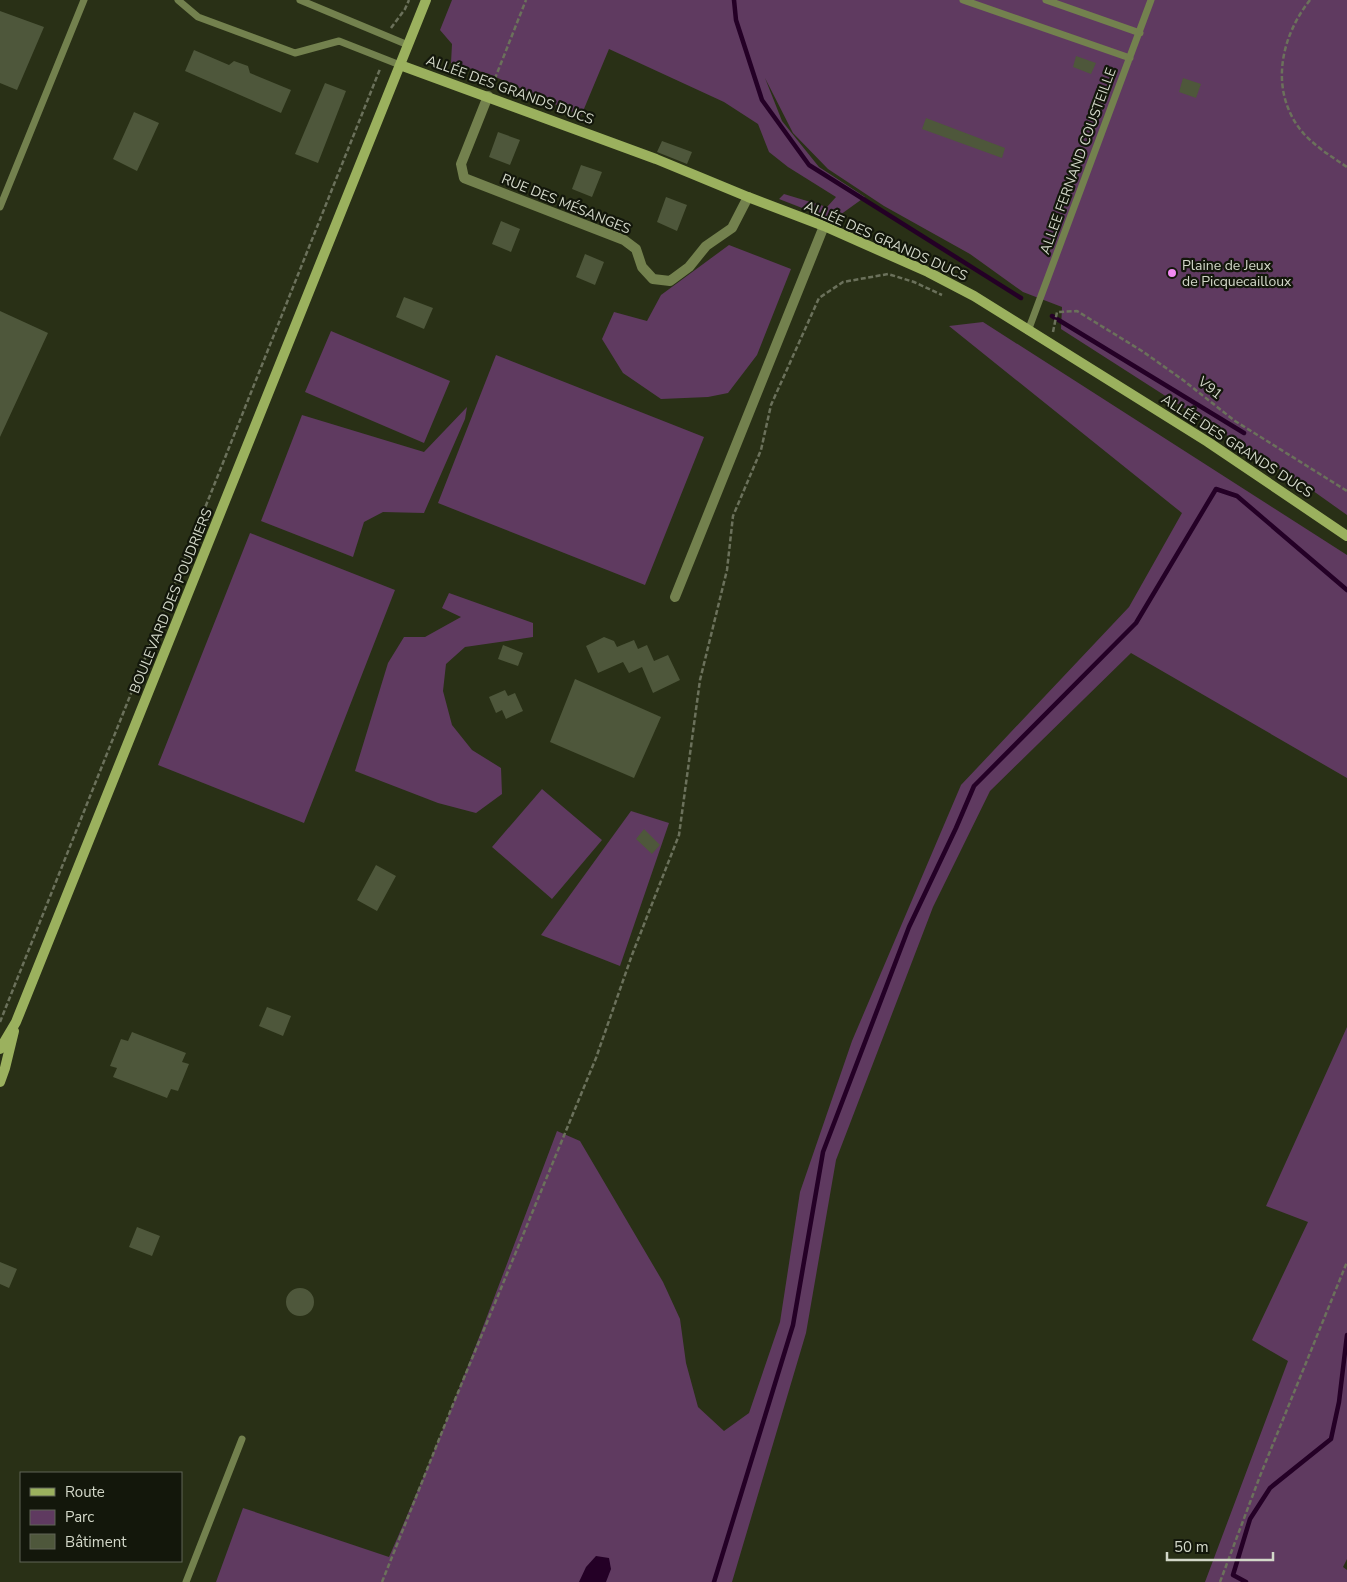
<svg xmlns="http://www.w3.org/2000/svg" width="1347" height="1582" viewBox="0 0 1347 1582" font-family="'Nunito Sans',sans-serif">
  <rect width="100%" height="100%" fill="#293016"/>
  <path fill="#5f3a60" d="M452 0H1347V515L1309 488 1061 329 1062 307 1023 292 970 254 884 206 828 169 793 133 765 78 782 121 819 167 865 197 833 220 779 199 784 194 827 207 836 197 788 167 769 152 758 124 724 102 609 49 581 116 489 74 451 63 452 44 440 30Z
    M729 245 791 269 757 355 728 393 708 397 661 399 623 373 602 339 614 312 647 321 661 295Z
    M983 322 1347 555V778L1131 653 990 791 933 907 836 1160 806 1333 732 1582H216L243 1508 389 1557C451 1418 503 1273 557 1131L580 1141 663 1282 680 1319 686 1363 698 1407 724 1431 749 1413 780 1322 800 1192 852 1041 961 785 1129 607 1182 513 949 326Z
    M331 331 450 381 424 443 305 392Z
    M496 355 704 437 645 585 438 503Z
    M467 407 465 419 424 513 383 512 364 522 353 557 261 521 302 415 424 452Z
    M250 533 395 590 304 823 158 765Z
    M449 593 533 623V637L465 647 446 664 443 691 452 725 472 750 501 768 502 794 476 813 438 803 355 771 388 663 404 637H425L461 617 442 608Z
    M542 789 602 840 552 899 492 847Z
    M631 811 669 823 620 966 541 935Z
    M1347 1027V1559L1343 1567 1347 1570V1582H1205L1288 1361 1252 1340 1308 1222 1266 1206Z"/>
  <path fill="#240026" d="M596 1556 609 1558 611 1569 606 1582H579L586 1567Z"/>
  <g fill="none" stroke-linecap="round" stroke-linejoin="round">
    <path stroke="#240026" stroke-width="4.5" d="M734 0 736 20 762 100 809 165 1021 298
      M1052 316 1244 433
      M714 1582 793 1325 823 1152 909 927 956 828 974 786 1136 623 1216 489 1237 496 1347 590
      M1246 1582 1233 1575 1250 1519 1270 1488 1331 1439 1339 1402 1347 1335"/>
  </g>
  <path fill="#4e573b" d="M0 11 44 27 17 90 0 83Z
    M194 50 229 65 234 61 248 66 250 73 291 90 281 113 185 71Z
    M1076 56 1096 63 1091 74 1073 67Z
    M1183 78 1201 84 1196 98 1179 92Z
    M325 83 346 91 318 163 295 154Z
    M134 112 159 123 137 171 113 159Z
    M926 118 1005 148 1002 158 922 129Z
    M498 132 520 140 510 165 489 157Z
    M662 141 692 152 687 164 657 152Z
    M581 165 602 172 592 197 572 189Z
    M666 197 687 205 677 231 657 222Z
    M501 221 520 229 511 252 492 244Z
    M585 254 604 262 595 285 576 277Z
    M404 297 433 308 424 329 396 317Z
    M0 311 48 333 0 437Z
    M604 637 614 641 617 647 634 640 638 649 647 645 654 661 668 655 680 680 653 693 642 667 629 673 623 662 598 673 586 646Z
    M503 645 523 653 518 666 498 659Z
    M575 679 661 717 634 778 550 742Z
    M505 690 508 696 515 693 523 711 506 719 502 710 496 713 489 697Z
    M644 829 660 845 652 854 636 839Z
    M376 865 396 876 377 911 357 900Z
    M267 1007 291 1016 283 1036 259 1026Z
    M132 1032 186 1053 182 1062 189 1064 178 1091 171 1089 167 1098 113 1077 117 1068 110 1066 121 1039 128 1041Z
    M137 1227 160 1236 152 1256 129 1247Z
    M0 1262 17 1269 9 1288 0 1284Z
    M286 1302a14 14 0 1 1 28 0a14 14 0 1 1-28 0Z"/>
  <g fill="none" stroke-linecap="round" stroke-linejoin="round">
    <path stroke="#6b715b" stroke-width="2.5" stroke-dasharray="5 2.5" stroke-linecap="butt" d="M1310 0C1279 39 1269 94 1304 134 1316 147 1332 157 1347 167
      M391 28 405 9 409 0
      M492 86 526 0
      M1053 332 1057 312 1077 311 1142 351 1183 380 1235 421 1347 491
      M0 1022 380 69
      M382 1582 452 1407 596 1058 632 955 679 835 700 680 727 570 733 516 761 450 771 405 819 298 843 282 888 274 914 282 942 295
      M1220 1582 1260 1476 1347 1262"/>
    <path stroke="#73814e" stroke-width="7" d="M178 0 198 17 295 53 339 41 400 65
      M300 0 408 45
      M963 0 1130 58
      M1046 0 1140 33
      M0 207 84 0
      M1028 331 1151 0
      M186 1582 242 1439"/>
    <path stroke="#73814e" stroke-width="10" d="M488 96 461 164 464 178 624 240 636 249 642 267 653 279 670 281 689 267 706 246 732 228 748 197
      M675 597 824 226"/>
    <path stroke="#9bb15e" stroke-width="10" d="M400 65 656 159 748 197 824 226 928 272 974 296 1208 442 1347 536
      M0 1049 16 1022 426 0
      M0 1082 5 1068 14 1031"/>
  </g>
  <circle fill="#f28af3" stroke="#13170b" stroke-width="2" cx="1172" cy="273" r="5"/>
  <g text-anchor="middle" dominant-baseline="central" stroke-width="4.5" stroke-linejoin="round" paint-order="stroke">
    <g font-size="14" fill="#d3d8c9" stroke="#13170b">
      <text transform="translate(510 90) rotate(20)">ALLÉE DES GRANDS DUCS</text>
      <text transform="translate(1078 161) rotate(-70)">ALLEE FERNAND COUSTEILLE</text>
      <text transform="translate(566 204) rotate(22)">RUE DES MÉSANGES</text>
      <text transform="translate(886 241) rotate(24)">ALLÉE DES GRANDS DUCS</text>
      <text transform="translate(1210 388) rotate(39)">V91</text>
      <text transform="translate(1237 446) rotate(33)">ALLÉE DES GRANDS DUCS</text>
      <text transform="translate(171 601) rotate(-68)">BOULEVARD DES POUDRIERS</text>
    </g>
    <g font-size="14" fill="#d3d8c9" stroke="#13170b" text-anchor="start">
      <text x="1182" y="265">Plaine de Jeux<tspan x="1182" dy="16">de Picquecailloux</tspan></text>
    </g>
  </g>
  <rect x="20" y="1472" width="162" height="90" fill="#13170b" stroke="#606457"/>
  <rect x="30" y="1488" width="25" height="8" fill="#9bb15e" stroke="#606457"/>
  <text x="65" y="1497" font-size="15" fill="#d3d8c9">Route</text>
  <rect x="30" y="1510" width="25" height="15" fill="#5f3a60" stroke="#606457"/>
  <text x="65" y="1522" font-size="15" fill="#d3d8c9">Parc</text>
  <rect x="30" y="1534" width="25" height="15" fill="#4e573b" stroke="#606457"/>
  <text x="65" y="1547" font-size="15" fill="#d3d8c9">Bâtiment</text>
  <path d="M1167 1552v8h106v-8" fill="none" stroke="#d3d8c9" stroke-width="2.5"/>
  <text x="1174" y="1552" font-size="15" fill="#d3d8c9" stroke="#13170b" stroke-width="4" paint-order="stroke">50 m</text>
</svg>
